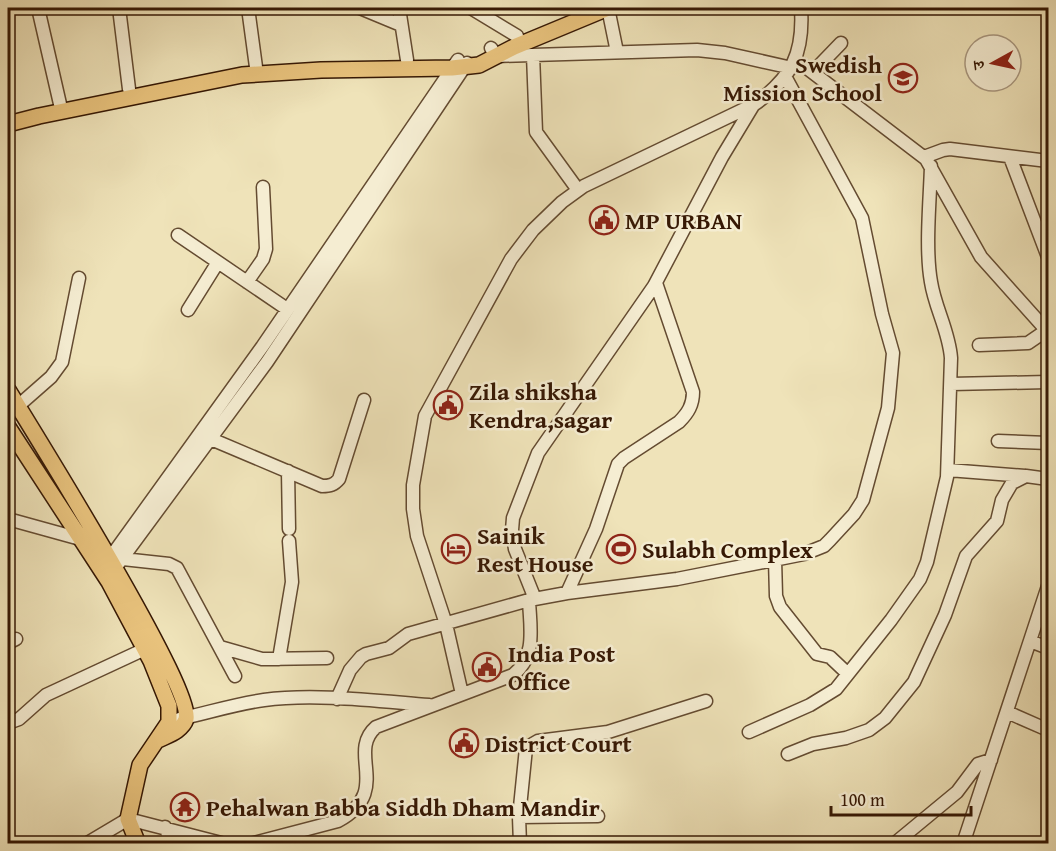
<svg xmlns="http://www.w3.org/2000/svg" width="1056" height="851" viewBox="0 0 1056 851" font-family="'Gentium Book Plus','Noto Serif Devanagari',serif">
  <rect width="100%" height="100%" fill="#efe3b9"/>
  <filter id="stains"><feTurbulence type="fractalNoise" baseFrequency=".00333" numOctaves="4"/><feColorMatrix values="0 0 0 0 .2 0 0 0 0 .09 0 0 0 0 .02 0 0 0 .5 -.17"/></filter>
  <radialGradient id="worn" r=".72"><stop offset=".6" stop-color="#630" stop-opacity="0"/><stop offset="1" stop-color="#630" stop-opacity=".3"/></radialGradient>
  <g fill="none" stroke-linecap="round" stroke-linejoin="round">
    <g stroke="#644b31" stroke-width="15">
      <path id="minor" d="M38 8 60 104
        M119 8 129 89
        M248 8 256 67
        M360 8 401 25
        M399 8 407 60
        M471 8 517 36
        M608 8 617 52
        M491 48 496 56 697 50 725 53 792 68
        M533 55 536 132 578 190
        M795 59 926 159 981 257 1048 332
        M813 72 841 43
        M924 157 943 150 950 149 1048 161
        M1010 157 1048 257
        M178 235 287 309
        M247 282 263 259 266 249 263 187
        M188 310 218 262
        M979 345 1028 343 1047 330
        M951 384 1048 382
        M18 406 51 377 62 362 79 278
        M211 439 322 486C330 486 334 485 339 479L364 400
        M998 441 1048 443
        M948 470 1025 476
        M288 471 289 529
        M8 519 84 540
        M123 559 169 564 177 568 235 676
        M775 559 776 596 780 607 817 654 830 657 848 674
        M105 565 262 347 458 60
        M110 575 267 362 467 63
        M567 593 596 529 618 464 624 458 679 422C688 413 693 405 693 392L656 283
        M535 599 515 549 512 530 513 518 538 453 654 286 722 157 754 104
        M1030 641 1048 648
        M8 643 16 639
        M220 647 262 659 327 658
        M279 659 292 582 289 541
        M462 694 446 624 417 536 413 509V485L425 416 511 259 533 230 562 202 584 186 755 104C792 77 804 54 801 8
        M337 699 350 670 361 657 366 654 389 648 408 634 529 600 567 593 677 579 804 554 824 546 830 540 854 514 863 500 888 408 893 353 882 314 862 218 786 78
        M1007 712 1048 730
        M179 719C207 713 235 704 264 700 314 693 378 701 429 705
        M8 723 19 719 46 695 145 649
        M749 732 810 705 836 689 891 620 920 579 927 562 947 477 951 358C949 331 935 308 931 282 925 248 930 201 931 166
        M788 754 813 744 846 738 869 730 885 718 914 682 945 615 966 556 997 521 1002 500 1012 483 1026 476 1048 479
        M519 817 598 816
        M165 827 172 844
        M86 844 128 819 225 844
        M250 844 338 821C393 791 346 753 376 727L513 675C537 656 530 627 529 600
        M520 844 519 817 526 748 538 741 608 732 706 701
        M894 844 957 792 978 764 991 760
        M963 844 1048 586"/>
    </g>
    <g stroke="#361804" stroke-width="18">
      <path id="major" d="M8 124 39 116 242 75 321 70 452 68 479 65 514 47 608 8
        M8 390C33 431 194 689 186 719 182 731 168 735 158 740
        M8 427 109 582 151 661 169 706V722L140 765 128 819 138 844"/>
    </g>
    <use href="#minor" stroke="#f5edd2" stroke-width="12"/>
    <use href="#major" stroke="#e8c27c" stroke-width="15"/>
  </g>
  <defs>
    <g id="school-ring" transform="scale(1.5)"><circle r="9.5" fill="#f5edd2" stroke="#8f2418" stroke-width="1.5"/><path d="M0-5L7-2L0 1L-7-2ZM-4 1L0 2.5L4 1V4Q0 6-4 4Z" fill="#8f2418"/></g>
    <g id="civic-ring" transform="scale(1.5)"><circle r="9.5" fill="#f5edd2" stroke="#8f2418" stroke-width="1.5"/><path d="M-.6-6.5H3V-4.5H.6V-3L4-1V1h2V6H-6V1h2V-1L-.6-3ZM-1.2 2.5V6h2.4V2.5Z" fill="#8f2418"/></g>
    <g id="hotel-ring" transform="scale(1.5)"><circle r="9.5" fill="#f5edd2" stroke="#8f2418" stroke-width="1.5"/><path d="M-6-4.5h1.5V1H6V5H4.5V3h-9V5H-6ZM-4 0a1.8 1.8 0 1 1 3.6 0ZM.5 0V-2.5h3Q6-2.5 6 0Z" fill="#8f2418"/></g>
    <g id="stadium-ring" transform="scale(1.5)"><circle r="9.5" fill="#f5edd2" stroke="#8f2418" stroke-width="1.5"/><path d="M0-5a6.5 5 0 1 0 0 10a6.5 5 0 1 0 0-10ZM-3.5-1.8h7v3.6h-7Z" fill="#8f2418"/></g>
    <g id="temple-ring" transform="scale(1.5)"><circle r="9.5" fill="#f5edd2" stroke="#8f2418" stroke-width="1.5"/><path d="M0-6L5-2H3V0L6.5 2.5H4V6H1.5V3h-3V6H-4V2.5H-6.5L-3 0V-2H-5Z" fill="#8f2418"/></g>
  </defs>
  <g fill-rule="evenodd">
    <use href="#school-ring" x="903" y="78"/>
    <use href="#civic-ring" x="604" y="220"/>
    <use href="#civic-ring" x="448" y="405"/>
    <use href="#hotel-ring" x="456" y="549"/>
    <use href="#stadium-ring" x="621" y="549"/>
    <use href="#civic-ring" x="487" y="667"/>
    <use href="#civic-ring" x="464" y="743"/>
    <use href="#temple-ring" x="185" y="807"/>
  </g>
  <g text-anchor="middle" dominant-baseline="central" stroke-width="5" stroke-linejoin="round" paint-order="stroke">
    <g font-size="24" font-weight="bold" fill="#361804" stroke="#f5edd2" text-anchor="start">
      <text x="882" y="64" text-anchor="end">Swedish<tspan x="882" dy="28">Mission School</tspan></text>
      <text x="625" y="220">MP URBAN</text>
      <text x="469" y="391">Zila shiksha<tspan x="469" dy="28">Kendra,sagar</tspan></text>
      <text x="477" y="535">Sainik<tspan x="477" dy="28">Rest House</tspan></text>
      <text x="642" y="549">Sulabh Complex</text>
      <text x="508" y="653">India Post<tspan x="508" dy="28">Office</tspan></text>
      <text x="485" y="743">District Court</text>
      <text x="206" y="807">Pehalwan Babba Siddh Dham Mandir</text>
    </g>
  </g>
  <rect width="1056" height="851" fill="none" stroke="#efe3b9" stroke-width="30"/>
  <rect x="9" y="9" width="1038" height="833" fill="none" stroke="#361804" stroke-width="3"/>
  <rect x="15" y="15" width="1026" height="821" fill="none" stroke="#361804" stroke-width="1.5"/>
  <g transform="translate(993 63) rotate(262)"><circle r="28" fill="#f5edd2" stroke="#a99880" stroke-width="1.5"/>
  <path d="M0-4.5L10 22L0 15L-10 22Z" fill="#8f2418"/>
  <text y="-9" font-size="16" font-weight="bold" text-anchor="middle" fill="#361804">उ</text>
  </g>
  <path d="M831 806v9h140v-9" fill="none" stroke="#361804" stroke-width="3"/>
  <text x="840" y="806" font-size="18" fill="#361804" stroke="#f5edd2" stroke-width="4.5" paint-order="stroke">100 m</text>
  <rect width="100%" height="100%" filter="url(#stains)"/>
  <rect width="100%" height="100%" fill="url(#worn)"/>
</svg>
